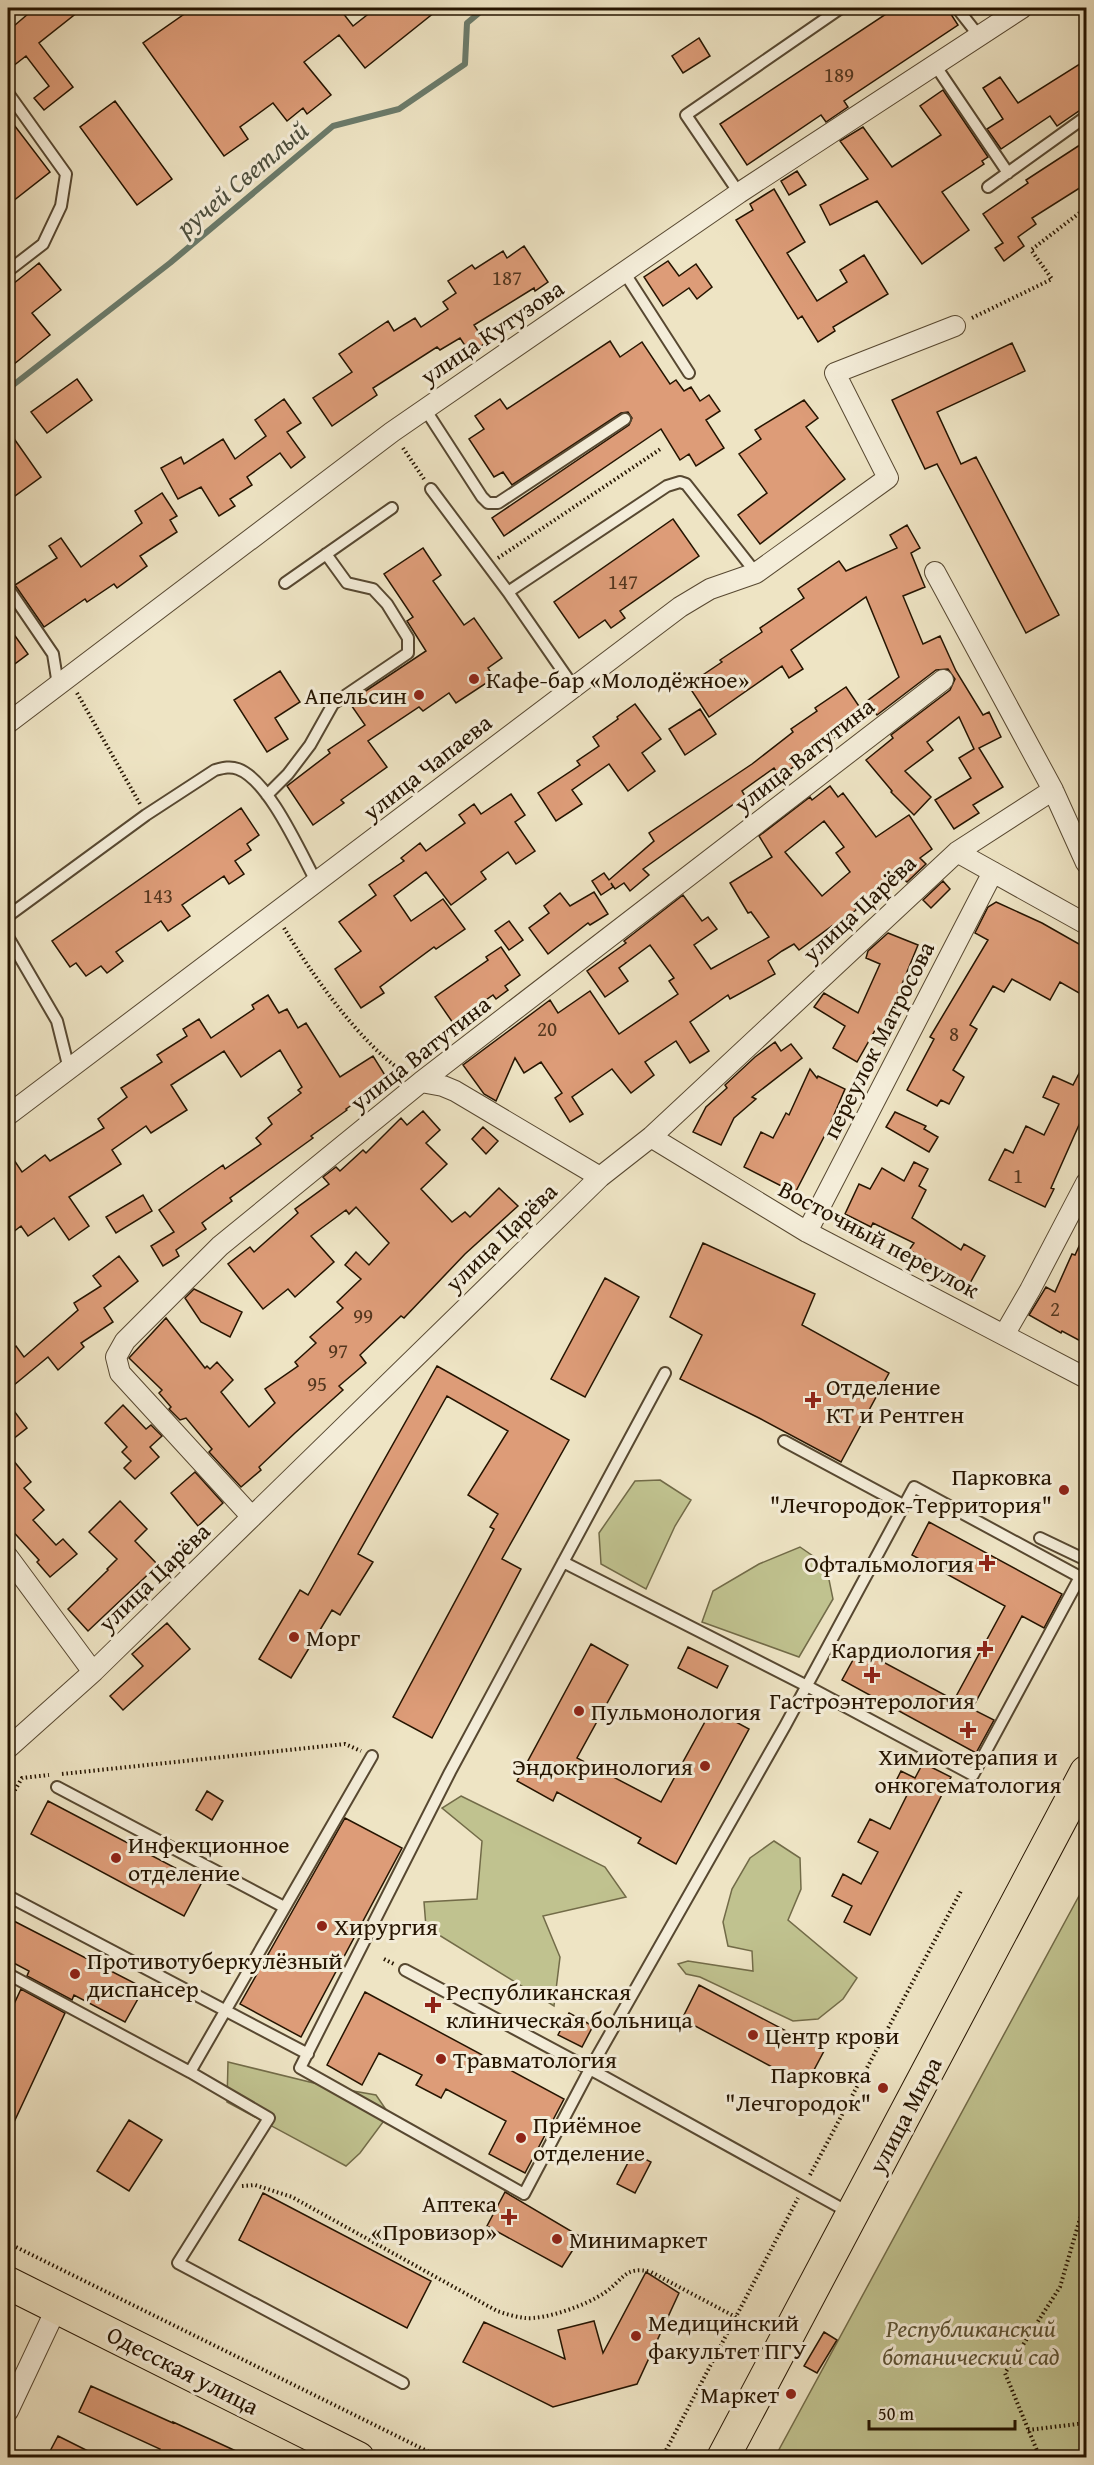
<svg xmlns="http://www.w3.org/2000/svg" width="1094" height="2465" viewBox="0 0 1094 2465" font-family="'Gentium Book Plus',serif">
  <rect width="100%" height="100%" fill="#eee4c4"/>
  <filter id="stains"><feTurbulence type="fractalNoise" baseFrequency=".00333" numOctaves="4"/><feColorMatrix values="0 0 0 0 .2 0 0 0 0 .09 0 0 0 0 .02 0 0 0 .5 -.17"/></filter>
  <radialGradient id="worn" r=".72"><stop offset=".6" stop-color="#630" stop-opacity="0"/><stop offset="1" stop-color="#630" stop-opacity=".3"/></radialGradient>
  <path fill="#c0c28f" stroke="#726b48" stroke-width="1.5" d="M660 1480 691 1500 675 1526 646 1589 601 1564 599 1533 635 1481Z
    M800 1547 826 1565 833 1599 799 1657 702 1622 713 1591 759 1564Z
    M461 1796 605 1867 626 1897 543 1916 560 1957 554 2006 426 1927 424 1902 477 1899 482 1841 442 1808Z
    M774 1841 800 1858 801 1889 788 1920 857 1978 843 1999 818 2019 793 2021 700 1977 686 1974 678 1964 688 1961 753 1971 752 1951 728 1946 723 1922 732 1889 750 1858Z
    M1086 1883V2457H775Z
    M228 2062 330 2087 376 2095 389 2114 360 2153 346 2166 227 2102Z"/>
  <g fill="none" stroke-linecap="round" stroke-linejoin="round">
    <path stroke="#6b7b6b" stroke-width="6" d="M8 389 170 263 333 126 399 109 465 64 467 23 485 8"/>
  </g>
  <path fill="#dd9c78" stroke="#251400" stroke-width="1.5" fill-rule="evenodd" d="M35 8H83L39 43 73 87 44 110 34 98 49 86 26 56 8 70V31Z
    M193 8H339L353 26 376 8H440L365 68 339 35 304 62 331 95 307 114 303 108 287 121 273 103 240 127 248 139 224 156 143 43Z
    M895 8H947L958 25 844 101 848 107 826 122 821 115 747 165 720 124Z
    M699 38 710 56 683 73 672 56Z
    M1086 60V106L1057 126 1050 116 1001 149 987 129 1003 119 983 88 1000 77 1018 103Z
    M943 90 988 157 982 161 984 164 942 192 969 230 922 264 877 201 830 225 820 205 868 179 840 141 863 127 892 167 941 135 920 106Z
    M115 101 172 179 137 205 80 127Z
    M8 117 50 172 8 205Z
    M1086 141V184L1032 218 1036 224 1018 237 1024 246 1004 261 995 248 1003 243 983 214 1028 183 1026 180Z
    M797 171 806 185 789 195 781 181Z
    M774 189 805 242 787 253 817 301 847 282 840 270 864 255 888 294 833 327 835 331 818 342 802 316 798 319 736 220 753 210 750 204Z
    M524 246 548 282 535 291 534 288 474 325 486 343 470 353 460 338 440 350 437 347 373 388 377 395 332 426 313 398 352 372 339 354 388 321 394 331 415 318 421 327 448 309 443 302 456 293 448 281 472 265 475 269 503 251 507 258Z
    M668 261 679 276 696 264 712 287 697 299 689 288 663 306 644 277Z
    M39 263 61 290 32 313 50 335 8 369V288Z
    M610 341 620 357 642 342 670 384 676 380 684 391 691 387 700 401 709 395 720 411 706 420 724 448 696 466 689 454 680 460 661 429 504 536 492 518 629 425 632 418 628 412 621 413 512 485 503 472 494 477 469 439 484 429 475 416 500 399 507 409Z
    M1012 343 1025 371 937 412 961 464 976 457 1059 615 1026 633 937 464 925 469 892 400Z
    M77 379 92 400 47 433 31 412Z
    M284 399 301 423 287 432 305 457 291 468 280 453 247 477 252 485 230 499 235 506 219 516 201 487 178 499 161 468 181 457 184 464 223 439 235 459 266 436 255 420Z
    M804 400 818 418 806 427 845 479 760 544 738 515 767 493 739 454 761 439 755 430Z
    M8 430 41 477 8 501Z
    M162 493 177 516 170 520 177 532 140 556 147 566 117 588 114 584 87 602 85 599 44 627 15 585 57 558 49 546 61 538 81 567 142 523 135 511Z
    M673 519 699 556 620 611 625 618 611 628 605 620 579 638 554 602Z
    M907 525 920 548 911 553 925 587 903 596 923 644 940 636 956 671 983 715 989 712 1001 737 979 748 1003 787 973 805 979 813 954 829 935 800 971 778 959 758 974 749 959 717 927 742 933 750 905 771 931 797 914 815 891 792 892 791 866 760 893 738 891 735 950 690 955 679 948 669 936 670 877 715 867 701 899 677 866 597 791 650 803 669 789 678 782 666 709 717 688 685 722 662 720 660 762 632 760 628 804 598 798 589 839 561 846 571 897 548 890 535Z
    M423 548 441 575 433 581 464 625 474 618 502 658 488 668 494 678 456 703 449 693 423 711 419 707 368 741 387 767 341 800 344 803 313 825 287 786 330 753 328 750 365 725 349 702 426 651 407 621 413 617 384 574Z
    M8 626 28 654 8 669Z
    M280 671 300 702 275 718 288 739 267 752 234 700Z
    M846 687 867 718 836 739 834 736 780 777 774 768 742 791 745 796 643 869 649 875 630 891 624 883 615 889 611 883 613 887 601 895 592 881 604 873 609 880 654 841 649 833 752 764 793 732 791 729 817 711 815 708Z
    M635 704 661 739 642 753 655 771 628 791 609 764 572 790 582 804 556 821 538 793 580 765 577 761 599 746 593 737 618 719 617 717Z
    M700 709 716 734 685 755 669 729Z
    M830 786 838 797 843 793 876 837 909 815 932 849 920 858 926 864 907 882 900 876 901 873 856 906V910L833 928 832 926 799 950 794 944 782 951 768 961 775 974 730 999 728 995 690 1022 709 1051 690 1063 676 1041 645 1062 654 1075 631 1093 612 1069 572 1097 583 1114 570 1122 555 1098 562 1093 541 1062 524 1073 515 1058 496 1101 484 1094 463 1065 550 1000 558 1013 590 991 619 1034 678 994 669 981 674 978 650 945 619 968 628 981 605 997 587 971 626 943 624 941 683 895 702 921 708 917 717 929 694 945 711 969 769 937 751 912 748 913 730 883 772 857 759 836 810 797 812 800ZM824 821 844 847 836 853 850 872 822 896 785 852Z
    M511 794 525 815 515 822 535 851 516 864 508 852 481 872 486 879 451 905 426 872 394 896 411 921 443 899 465 929 436 949 434 947 380 987 384 993 361 1008 335 969 361 951 339 922 376 895 369 885 404 861 401 858 420 843 426 851 465 823 459 815 474 804 481 814Z
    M241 808 259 835 247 844 251 850 235 861 244 874 229 884 224 876 182 905 190 916 168 931 161 921 116 952 123 961 107 973 101 966 86 976 76 963 70 967 52 941Z
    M943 881 950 889 931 908 923 900Z
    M594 892 608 914 590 925 588 923 548 954 529 928 549 913 544 906 560 893 570 906Z
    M996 902 1042 923 1086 948V997L1060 982 1050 1000 1012 979 1004 992 993 986 970 1025 977 1029 953 1070 964 1077 949 1104 941 1100 937 1106 907 1090 934 1039 930 1037 988 940 975 933 988 907Z
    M509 921 523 940 509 950 495 931Z
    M888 933 918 945 884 1028 878 1025 857 1062 833 1048 845 1026 814 1007 824 993 858 1013 880 964 866 958 868 951Z
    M501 947 520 975 505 986 508 990 496 999 493 995 453 1023 435 997 488 960 486 957Z
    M268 995 279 1013 287 1009 298 1028 306 1023 340 1077 373 1056 388 1080 346 1109 347 1110 311 1136 313 1138 230 1198 232 1201 202 1223 206 1229 176 1250 179 1256 163 1266 151 1246 174 1232 159 1210 223 1165 225 1169 261 1144 256 1138 272 1124 268 1118 301 1093 298 1090 302 1087 280 1050 241 1077 224 1051 171 1085 187 1110 151 1133 146 1126 112 1150 121 1164 69 1197 89 1226 69 1240 54 1218 28 1236 21 1226 8 1236V1151L22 1172 45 1155 50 1161 104 1128 98 1119 127 1097 121 1088 162 1062 157 1055 187 1036 183 1029 199 1019 211 1038 254 1009 252 1005Z
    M775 1042 781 1051 791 1044 802 1058 752 1097 756 1099 734 1118 721 1145 693 1132 706 1107 727 1088 725 1085 755 1057Z
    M1086 1060V1109L1051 1188 1054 1189 1045 1207 989 1180 1005 1149 1013 1153 1026 1126 1044 1135 1059 1104 1043 1097 1053 1076 1073 1085Z
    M810 1069 817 1078 818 1076 845 1089 827 1131 795 1193 744 1167 761 1132 773 1138 786 1113 789 1115Z
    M423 1111 440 1130 426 1143 447 1164 421 1189 452 1222 465 1212 470 1217 499 1188 518 1206 465 1254 404 1318 401 1316 360 1355 366 1363 339 1386 343 1390 295 1433 259 1467 261 1470 241 1487 209 1452 212 1449 186 1418 180 1420 169 1409 171 1407 159 1393 162 1390 129 1358 166 1318 205 1368 207 1366 210 1369 217 1362 233 1380 221 1392 249 1427 275 1403 265 1389 298 1366 295 1362 316 1343 310 1337 343 1308 337 1302 361 1279 345 1265 356 1252 369 1265 389 1243 356 1207 349 1214 346 1210 311 1236 334 1262 295 1297 288 1289 263 1309 228 1264 250 1247 254 1252 298 1213 295 1209 329 1184 323 1177 336 1167 340 1171 363 1150 366 1153 401 1118 407 1125Z
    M895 1112 926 1126 924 1129 938 1137 929 1152 886 1127Z
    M483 1127 498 1141 486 1154 472 1139Z
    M914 1162 928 1169 919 1186 926 1190 912 1218 961 1250 964 1244 985 1256 969 1285 909 1250 914 1243 873 1223 871 1227 845 1214 859 1184 870 1189 882 1168 904 1181Z
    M143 1195 152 1211 116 1233 106 1217Z
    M1086 1231V1344L1062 1331 1061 1333 1029 1315 1046 1287 1055 1292 1072 1254 1075 1255Z
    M703 1243 815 1294 802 1325 889 1373 841 1462 759 1418 680 1379 702 1335 670 1317Z
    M119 1256 138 1281 104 1308 113 1322 81 1343 84 1347 58 1370 48 1357 8 1390V1353L16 1346 24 1357 78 1310 74 1303 101 1286 93 1276Z
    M605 1278 639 1297 585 1397 551 1379Z
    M194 1289 242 1312 230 1337 201 1322 185 1298Z
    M437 1366 569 1440 502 1559 521 1569 432 1738 393 1717 494 1529 490 1527 498 1514 468 1495 508 1431 447 1396 358 1554 373 1562 340 1615 332 1610 291 1678 259 1659 300 1590 308 1595Z
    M8 1403 27 1428 8 1443Z
    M123 1405 146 1429 151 1425 162 1436 150 1447 159 1457 135 1479 124 1468 131 1461 122 1452 127 1447 105 1423Z
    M8 1454 31 1482 24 1488 44 1510 33 1520 56 1545 63 1539 77 1554 50 1577 37 1562 39 1560 8 1526Z
    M195 1472 223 1503 198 1526 171 1493Z
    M120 1501 147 1529 135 1541 158 1565 88 1631 68 1609 108 1570 107 1569 117 1559 89 1532Z
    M929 1522 1062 1594 1044 1628 1022 1616 972 1709 994 1720 976 1753 842 1680 859 1649 954 1700 1005 1606 912 1555Z
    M167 1623 190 1649 123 1710 110 1696 143 1666 132 1654Z
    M591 1644 628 1665 577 1758 661 1802 712 1709 749 1729 676 1864 638 1843 641 1838 557 1792 553 1801 517 1781Z
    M688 1647 728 1666 717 1688 678 1668Z
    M923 1763 951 1777 870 1935 844 1922 852 1906 832 1896 843 1874 861 1884 878 1852 858 1842 870 1819 890 1829 907 1795 893 1787 901 1771 915 1778Z
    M207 1791 223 1801 212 1820 196 1810Z
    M48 1801 202 1882 184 1916 31 1834Z
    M345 1818 402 1848 301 2037 240 2004Z
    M8 1918 144 1988 125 2022 74 1995 72 2000 27 1976 29 1971 8 1960Z
    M699 1985 824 2051 806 2085 682 2019Z
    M21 1989 65 2013 8 2135V2017Z
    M365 1992 564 2099 525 2173 489 2154 506 2121 446 2089 441 2098 416 2085 422 2075 379 2053 362 2085 327 2065Z
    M569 2013 593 2026 582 2047 558 2035Z
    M129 2120 162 2140 129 2191 97 2171Z
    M633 2153 651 2162 635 2193 617 2184Z
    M505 2192 581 2237 562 2267 487 2226Z
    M263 2193 431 2281 407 2328 239 2240Z
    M646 2272 679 2293 637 2384 553 2407 463 2362 484 2322 565 2359 558 2330 594 2321 603 2353Z
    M824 2332 837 2340 817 2373 804 2366Z
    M91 2386 173 2423V2422L249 2457H172L159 2451 160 2449 79 2412Z
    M58 2436 100 2457H47Z"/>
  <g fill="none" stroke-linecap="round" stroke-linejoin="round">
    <g stroke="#574831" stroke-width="14">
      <path id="service" d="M957 8 979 36
        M935 65 1008 173
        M8 93 66 174 61 206 43 244 8 271
        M988 187 1084 118 1086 121
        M739 193 686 115 841 8
        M624 272 689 373
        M425 409 482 497 488 503H498L625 419
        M431 489 508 592
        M285 583 392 508
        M8 588 53 654 58 685
        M573 686 508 592 667 486 680 482 686 484 756 573
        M267 795 288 774 310 745 333 704 408 653V638L387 604 373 589 347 583 326 554
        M8 916 146 815 215 770C223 768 230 766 238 769 269 780 301 854 317 883
        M8 937 57 1021 69 1069
        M784 1441 903 1505
        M1040 1538 1086 1560
        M563 1562 805 1685 973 1775 1080 1577 914 1487 785 1726 590 2069 524 2194 300 2068 450 1772 665 1373
        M372 1756 190 2072 269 2118 178 2263 403 2383
        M57 1787 284 1907
        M8 1896 308 2054
        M405 1970 599 2074 850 2213
        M8 1974 190 2072"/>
    </g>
    <g stroke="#574831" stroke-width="22">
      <path id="minor" d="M935 572 1053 790 1086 863
        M8 723 392 432 739 193 1022 8
        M957 852 1086 924
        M421 1082 443 1086 455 1091 600 1177
        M8 1115 680 607 710 589 756 573 888 478 835 373 955 326
        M651 1137 807 1232 1086 1378
        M807 1232 993 872
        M1004 1335 1030 1290 1086 1183
        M252 1517 120 1373 116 1357 125 1341 220 1246 421 1082 943 680
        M8 1557 93 1672
        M8 1748 93 1672 600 1177 651 1137 957 852 1053 790
        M8 2411 57 2307"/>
    </g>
    <g stroke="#251400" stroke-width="34">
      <path id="primary" d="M8 2283 358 2458
        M723 2458 1086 1772"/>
    </g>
    <path stroke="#251400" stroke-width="4" stroke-dasharray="1.5 3" stroke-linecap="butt" d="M972 318 1052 279 1031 250 1086 208
      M403 448 424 479
      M498 558 662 448
      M77 693 140 804
      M284 928C311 973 361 1045 405 1073
      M62 1774 345 1744 361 1751
      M8 1802 22 1778 49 1775
      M384 1959 394 1964
      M810 2175 961 1891
      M242 2186 255 2185 292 2197 497 2311C506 2314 516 2317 525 2318 545 2320 587 2305 604 2293 623 2281 624 2265 651 2272L762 2331
      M8 2243 441 2458
      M1028 2430 1086 2423
      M608 2458 615 2455 663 2456
      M662 2458 798 2198
      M1040 2458 1005 2373 1060 2287 1086 2198"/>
    <use href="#service" stroke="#f4edd9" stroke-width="10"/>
    <use href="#minor" stroke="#f4edd9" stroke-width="20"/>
    <use href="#primary" stroke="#eee4c4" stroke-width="32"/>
  </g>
  <g fill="#8f2418" stroke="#f4edd9" stroke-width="2">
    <circle cx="474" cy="679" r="6"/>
    <circle cx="419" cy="695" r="6"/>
    <path d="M810 1391h6v6h6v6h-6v6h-6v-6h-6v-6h6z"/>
    <circle cx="1064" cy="1490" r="6"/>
    <path d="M984 1554h6v6h6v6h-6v6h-6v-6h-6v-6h6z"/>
    <circle cx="294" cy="1637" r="6"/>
    <path d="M982 1640h6v6h6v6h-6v6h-6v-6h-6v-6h6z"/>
    <path d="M869 1666h6v6h6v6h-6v6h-6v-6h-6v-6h6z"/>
    <circle cx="579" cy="1711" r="6"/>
    <path d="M965 1721h6v6h6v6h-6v6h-6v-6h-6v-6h6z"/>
    <circle cx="705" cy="1766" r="6"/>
    <circle cx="116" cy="1858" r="6"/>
    <circle cx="322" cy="1926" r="6"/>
    <circle cx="75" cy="1974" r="6"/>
    <path d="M430 1996h6v6h6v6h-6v6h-6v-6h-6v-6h6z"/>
    <circle cx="753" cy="2035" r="6"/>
    <circle cx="441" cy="2059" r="6"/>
    <circle cx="883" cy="2088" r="6"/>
    <circle cx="521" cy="2138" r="6"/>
    <path d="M506 2208h6v6h6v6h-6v6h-6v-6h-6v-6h6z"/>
    <circle cx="557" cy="2239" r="6"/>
    <circle cx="636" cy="2336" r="6"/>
    <circle cx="791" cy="2394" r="6"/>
  </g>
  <g text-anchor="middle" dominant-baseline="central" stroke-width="6" stroke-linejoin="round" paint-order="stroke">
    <g font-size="21" fill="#53361e">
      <text x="839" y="74">189</text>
      <text x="507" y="277">187</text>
      <text x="623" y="581">147</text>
      <text x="158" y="895">143</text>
      <text x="547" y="1028">20</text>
      <text x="954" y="1033">8</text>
      <text x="1018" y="1175">1</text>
      <text x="1055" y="1308">2</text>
      <text x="363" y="1315">99</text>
      <text x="338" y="1350">97</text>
      <text x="317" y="1383">95</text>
    </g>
    <g font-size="24" fill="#251400" stroke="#f4edd9">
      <text transform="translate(492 332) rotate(-34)">улица Кутузова</text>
      <text transform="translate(804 755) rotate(-38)">улица Ватутина</text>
      <text transform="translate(427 767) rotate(-38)">улица Чапаева</text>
      <text transform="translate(859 908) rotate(-43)">улица Царёва</text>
      <text transform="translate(878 1040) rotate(-63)">переулок Матросова</text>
      <text transform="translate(420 1053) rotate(-38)">улица Ватутина</text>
      <text transform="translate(501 1237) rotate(-44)">улица Царёва</text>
      <text transform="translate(879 1239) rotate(28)">Восточный переулок</text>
      <text transform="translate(154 1577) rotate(-44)">улица Царёва</text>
      <text transform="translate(905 2115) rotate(-62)">улица Мира</text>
      <text transform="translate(183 2370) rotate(27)">Одесская улица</text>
    </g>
    <g font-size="24" fill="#251400" stroke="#f4edd9" text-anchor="start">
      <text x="486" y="679">Кафе-бар «Молодёжное»</text>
      <text x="407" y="695" text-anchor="end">Апельсин</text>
      <text x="826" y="1386">Отделение<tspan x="826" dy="28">КТ и Рентген</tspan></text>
      <text x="1052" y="1476" text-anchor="end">Парковка<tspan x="1052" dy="28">"Лечгородок-Территория"</tspan></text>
      <text x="974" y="1563" text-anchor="end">Офтальмология</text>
      <text x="306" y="1637">Морг</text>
      <text x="972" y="1649" text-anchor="end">Кардиология</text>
      <text x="872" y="1700" text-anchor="middle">Гастроэнтерология</text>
      <text x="591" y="1711">Пульмонология</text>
      <text x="968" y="1756" text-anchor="middle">Химиотерапия и<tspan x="968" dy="28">онкогематология</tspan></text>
      <text x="693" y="1766" text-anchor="end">Эндокринология</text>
      <text x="128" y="1844">Инфекционное<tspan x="128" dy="28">отделение</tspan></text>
      <text x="334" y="1926">Хирургия</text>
      <text x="87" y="1960">Противотуберкулёзный<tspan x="87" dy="28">диспансер</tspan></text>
      <text x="446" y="1991">Республиканская<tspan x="446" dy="28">клиническая больница</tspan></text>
      <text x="765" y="2035">Центр крови</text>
      <text x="453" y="2059">Травматология</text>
      <text x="871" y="2074" text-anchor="end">Парковка<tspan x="871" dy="28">"Лечгородок"</tspan></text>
      <text x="533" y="2124">Приёмное<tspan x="533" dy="28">отделение</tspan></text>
      <text x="497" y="2203" text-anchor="end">Аптека<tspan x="497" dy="28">«Провизор»</tspan></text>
      <text x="569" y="2239">Минимаркет</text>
      <text x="648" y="2322">Медицинский<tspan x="648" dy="28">факультет ПГУ</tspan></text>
      <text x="779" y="2394" text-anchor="end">Маркет</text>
    </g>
    <g font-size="24" font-style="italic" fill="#5b5132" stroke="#f4edd9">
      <text x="971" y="2328">Республиканский<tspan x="971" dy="28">ботанический сад</tspan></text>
    </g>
    <g font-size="26" font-style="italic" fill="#4e503f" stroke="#f4edd9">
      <text transform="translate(242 178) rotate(-40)">ручей Светлый</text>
    </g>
  </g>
  <rect width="1094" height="2465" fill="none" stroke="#eee4c4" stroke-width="30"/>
  <rect x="9" y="9" width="1076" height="2447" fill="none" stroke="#251400" stroke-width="3"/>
  <rect x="15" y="15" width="1064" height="2435" fill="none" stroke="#251400" stroke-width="1.5"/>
  <path d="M869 2420v9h146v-9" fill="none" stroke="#251400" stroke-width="3"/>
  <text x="878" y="2420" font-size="18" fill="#251400" stroke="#f4edd9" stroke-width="4.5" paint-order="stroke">50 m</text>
  <rect width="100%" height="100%" filter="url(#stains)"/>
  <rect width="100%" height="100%" fill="url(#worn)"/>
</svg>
